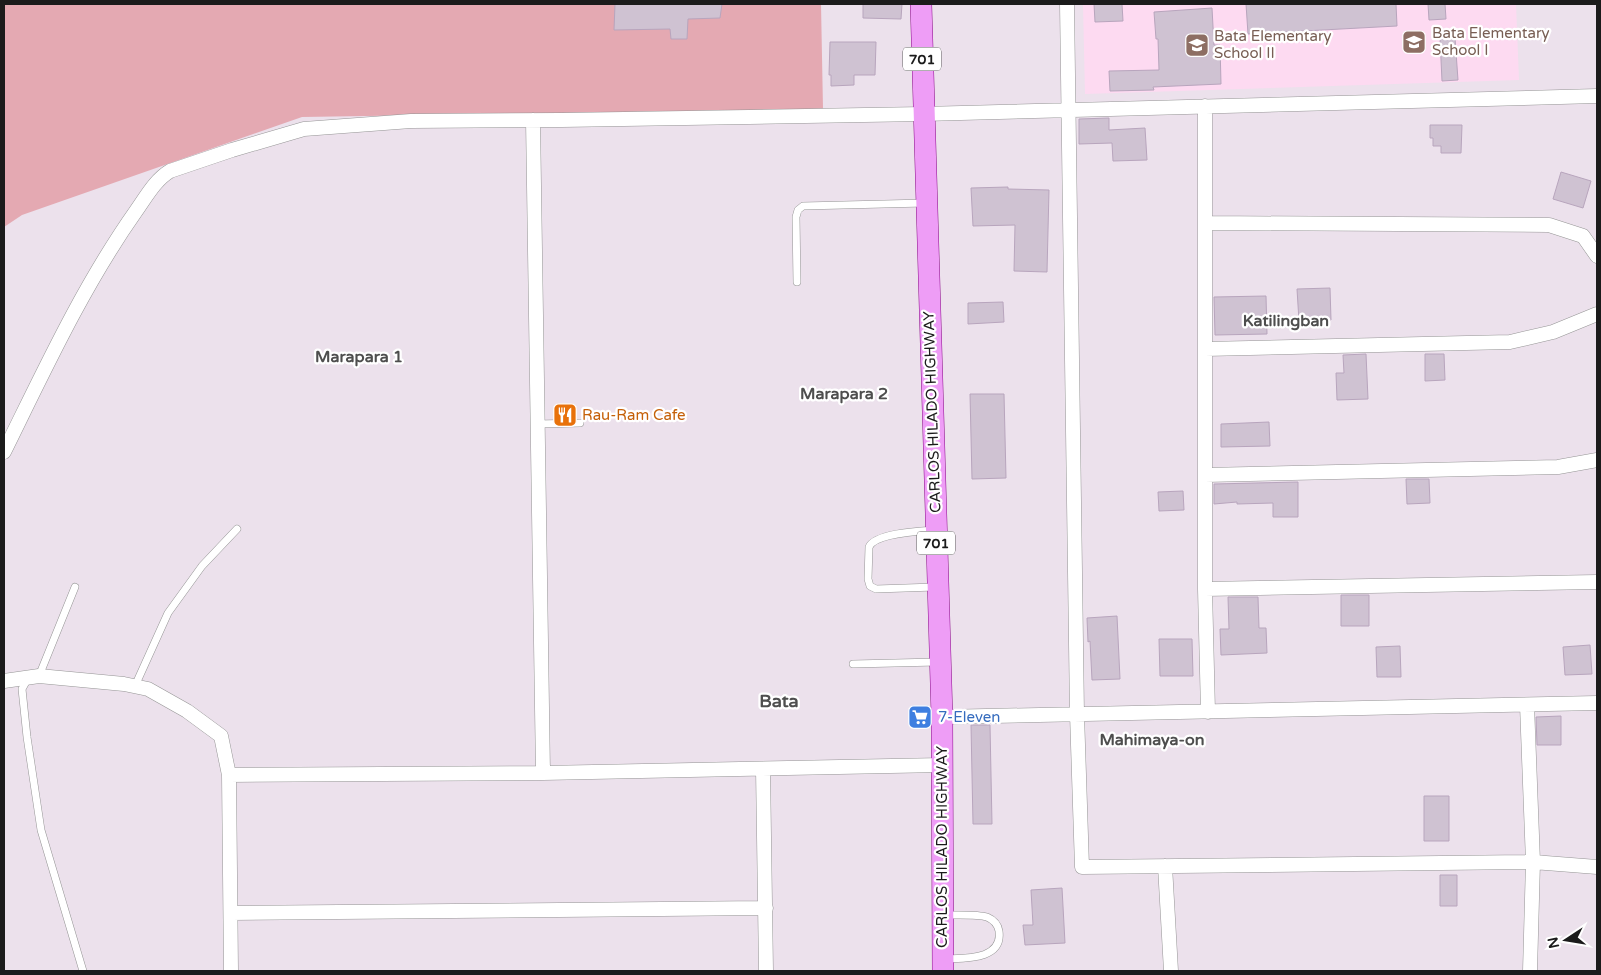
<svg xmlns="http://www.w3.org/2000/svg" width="1601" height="975" viewBox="0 0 1601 975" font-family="'Varela Round',sans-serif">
  <rect width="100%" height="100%" fill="#ece1ec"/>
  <path fill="#fddaf1" d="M1083 4H1516L1519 80 1085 94Z"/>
  <path fill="#e4a9b2" d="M4 4H821L823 109 302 117 22 215 4 227Z"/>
  <path fill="#cfc2d2" stroke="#b8a5bd" d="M615 4H722L720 18 688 19 687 39H671L670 29 614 30Z
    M863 4H902L901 19 863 18Z
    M1094 4H1122L1123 21 1095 22Z
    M1246 4H1396L1397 26 1248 34Z
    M1428 4H1445L1446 19 1429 20Z
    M1212 8 1214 45H1220L1221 84 1153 87 1154 90 1110 91 1109 71 1159 70 1158 39H1156L1154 12Z
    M1455 38 1458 80 1442 81 1440 39Z
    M830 42H876L875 75H854V85L831 86V75H829Z
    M1109 118V130L1145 128 1147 160 1113 161 1112 143 1079 144V119Z
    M1430 125H1462L1461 153H1441V146H1433V138H1430Z
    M1561 172 1591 181 1583 208 1553 199Z
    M1008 187V189L1049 190 1047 272 1014 271 1015 225 973 226 971 188Z
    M1330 288 1331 320 1299 321 1297 289Z
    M1266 296 1267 334 1215 335 1214 297Z
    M1003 302 1004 322 968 324V303Z
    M1366 354 1368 399 1337 400 1336 373H1344L1343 355Z
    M1425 354H1444L1445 380 1425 381Z
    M970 394H1004L1006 478 972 479Z
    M1269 422 1270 446 1221 447V424Z
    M1406 479H1429L1430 503 1407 504Z
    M1298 482V517H1273V503L1237 504V502L1214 504V484Z
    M1183 491 1184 510 1159 511 1158 492Z
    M1341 595H1369V626H1341Z
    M1228 597H1258L1259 628H1266L1267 653 1221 655 1220 629H1229Z
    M1117 616 1120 679 1092 680 1090 641 1088 642 1087 618Z
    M1159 639H1192L1193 676H1160Z
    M1590 645 1592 674 1565 675 1563 647Z
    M1400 646 1401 677H1377L1376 647Z
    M1561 716V745H1537L1536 717Z
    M971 725H990L992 824H973Z
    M1424 796H1449V841H1424Z
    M1440 875H1457V906H1440Z
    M1062 888 1065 943 1025 945 1023 925H1033L1031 890Z"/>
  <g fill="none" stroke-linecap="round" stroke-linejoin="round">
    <g stroke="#959595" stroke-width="8">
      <path id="service" d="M797 282 796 217 798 210 803 206 925 203
        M538 424 580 423
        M935 530C920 531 875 533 869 547L868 579 870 586 876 589 935 587
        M853 664 937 662
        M39 676 75 587
        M28 678 22 689 27 737 41 830 83 971
        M135 686 168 613 202 566 237 529
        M945 915C956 915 978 914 987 917 994 920 998 925 999 931 1003 960 965 958 946 959"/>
    </g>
    <g stroke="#959595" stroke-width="15">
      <path id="minor" d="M1067 4 1077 714 1082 867 1533 862 1597 867
        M1205 106V589L1208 712
        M533 120 543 773
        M1206 223 1549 225 1583 236 1597 256
        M1205 349 1510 342 1553 332 1597 314
        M4 452C44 371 83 286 136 211 146 197 155 180 170 171L232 150 304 129 411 121 562 120 923 114 1597 96
        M1205 475 1558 467 1597 460
        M1205 589 1597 582
        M4 681 39 676 124 684 148 689 187 711 221 736 229 775 231 971
        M1527 705 1533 862 1530 971
        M942 717 1597 703
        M763 769 766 971
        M229 775 543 773 942 765
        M1165 866 1171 971
        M231 913 766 908"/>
    </g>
    <g stroke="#8a0988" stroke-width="22">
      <path id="primary" d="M921 4 942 717 943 971"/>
    </g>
    <use href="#service" stroke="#fff" stroke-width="7"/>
    <use href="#minor" stroke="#fff" stroke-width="14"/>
    <use href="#primary" stroke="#ee9df6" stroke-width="21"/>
  </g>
  <defs>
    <g id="school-square" transform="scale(1.25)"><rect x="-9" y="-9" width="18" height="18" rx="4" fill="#8d6e63" stroke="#fff"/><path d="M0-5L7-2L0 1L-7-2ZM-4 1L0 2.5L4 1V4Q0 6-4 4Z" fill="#fff"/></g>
    <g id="restaurant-square" transform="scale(1.25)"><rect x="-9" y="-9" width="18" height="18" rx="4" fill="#e8710a" stroke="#fff"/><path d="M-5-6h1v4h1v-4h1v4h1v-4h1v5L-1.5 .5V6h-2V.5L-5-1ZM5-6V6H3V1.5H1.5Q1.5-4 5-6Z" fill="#fff"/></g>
    <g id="supermarket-square" transform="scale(1.25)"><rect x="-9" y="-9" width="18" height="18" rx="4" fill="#3f7fe0" stroke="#fff"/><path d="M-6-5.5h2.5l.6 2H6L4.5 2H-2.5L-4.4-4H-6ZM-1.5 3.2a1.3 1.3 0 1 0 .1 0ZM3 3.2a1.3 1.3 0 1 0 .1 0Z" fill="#fff"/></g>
  </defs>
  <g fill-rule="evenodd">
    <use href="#school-square" x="1414" y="42"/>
    <use href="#school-square" x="1197" y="45"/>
    <use href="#restaurant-square" x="565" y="415"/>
    <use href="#supermarket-square" x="920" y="717"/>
  </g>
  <g text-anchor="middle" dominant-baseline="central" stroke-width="4.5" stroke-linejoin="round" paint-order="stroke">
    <g fill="#fff" stroke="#5f5f5f" stroke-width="1">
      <rect x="903" y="47.5" width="38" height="23" rx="4"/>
      <rect x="917" y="531.5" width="38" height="23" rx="4"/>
    </g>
    <g font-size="14" font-weight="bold" fill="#1b1b1b">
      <text x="922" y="59">701</text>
      <text x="936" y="543">701</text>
    </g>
    <g font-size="15" fill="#785e54" stroke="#fff" text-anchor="start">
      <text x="1432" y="33">Bata Elementary<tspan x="1432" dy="17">School I</tspan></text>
      <text x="1214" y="36">Bata Elementary<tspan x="1214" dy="17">School II</tspan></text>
    </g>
    <g font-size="15" fill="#1b1b1b" stroke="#fff">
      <text transform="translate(932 412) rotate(-92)">CARLOS HILADO HIGHWAY</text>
      <text transform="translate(942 847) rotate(-90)">CARLOS HILADO HIGHWAY</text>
    </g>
    <g font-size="15" fill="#c56008" stroke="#fff" text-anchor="start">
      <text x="582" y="415">Rau-Ram Cafe</text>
    </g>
    <g font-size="15" fill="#366cbe" stroke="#fff" text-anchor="start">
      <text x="938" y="717">7-Eleven</text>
    </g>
    <g font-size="16" font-weight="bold" fill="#4e4e4e" stroke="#fff">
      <text x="1286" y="321">Katilingban</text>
      <text x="359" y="357">Marapara 1</text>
      <text x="844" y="394">Marapara 2</text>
      <text x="1152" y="740">Mahimaya-on</text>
    </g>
    <g font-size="18" font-weight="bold" fill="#4e4e4e" stroke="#fff">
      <text x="779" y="701">Bata</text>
    </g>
  </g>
  <rect width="1601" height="975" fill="none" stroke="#1b1b1b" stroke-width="10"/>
  <g transform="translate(1566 940) rotate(258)" stroke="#ffffff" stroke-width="4" paint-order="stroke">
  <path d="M0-4L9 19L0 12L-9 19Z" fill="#1b1b1b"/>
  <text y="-8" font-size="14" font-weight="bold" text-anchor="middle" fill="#1b1b1b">N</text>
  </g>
</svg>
